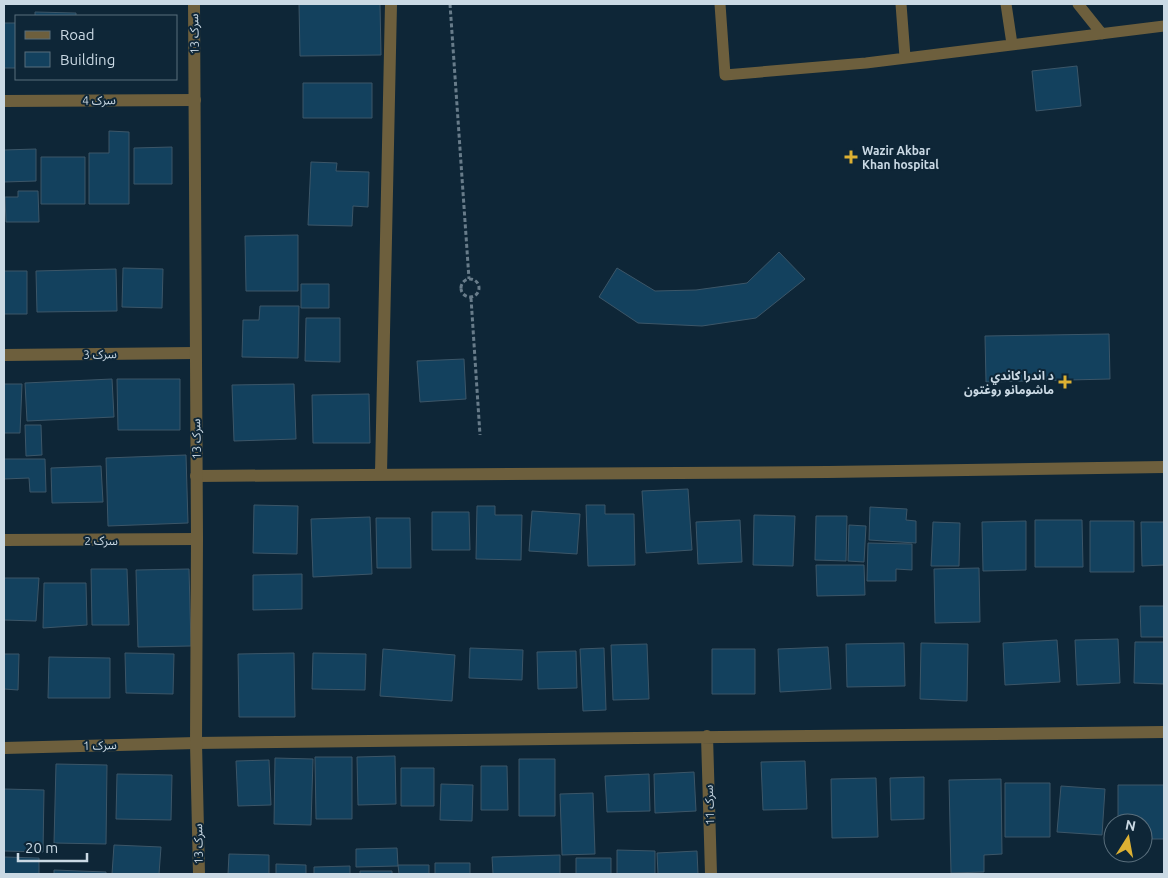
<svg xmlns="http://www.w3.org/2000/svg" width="1168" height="878" viewBox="0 0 1168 878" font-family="Ubuntu,'Noto Sans Arabic',sans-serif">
  <rect width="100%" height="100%" fill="#0e2637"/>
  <path fill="#13415e" stroke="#3c5668" d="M299 4H380L381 55 300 56Z
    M35 12 76 13V16H35Z
    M4 23H16V68H4Z
    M1077 66 1081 106 1036 111 1032 71Z
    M303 83H372V118H303Z
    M109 131 129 132V204H89V153H109Z
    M172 147V184H134V148Z
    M36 149V181L4 182V150Z
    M41 157H85V204H41Z
    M311 162 337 163 336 171 369 172 368 207 353 206 352 226 308 225Z
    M18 191H38L39 222H6L5 197H18Z
    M298 235V291H246L245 236Z
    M779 252 805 279 756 318 702 326 638 323 599 297 617 268 655 291 696 290 747 283Z
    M123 268 163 269 162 308 122 307Z
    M116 269 117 311 37 312 36 271Z
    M4 271H27V314H4Z
    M301 284H329V308H301Z
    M260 306H299L298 358 242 357 243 320H259Z
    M306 318H340V362L305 361Z
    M1109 334 1110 379 986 382 985 336Z
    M464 359 466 399 420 402 417 361Z
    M112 379 114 417 27 421 25 383Z
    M117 379H180V430H118Z
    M4 384H22L20 433H4Z
    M294 384 296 439 234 441 232 385Z
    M369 394 370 443H313L312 395Z
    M25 425H41L42 455 26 456Z
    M186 455 188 523 108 526 106 458Z
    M4 459H45L46 492H30L29 478 4 479Z
    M101 466 103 502 52 503 51 468Z
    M688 489 692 550 646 553 642 491Z
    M254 505 298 506 297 554 253 553Z
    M586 505H605V514H634L635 565 588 566Z
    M477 506H495V515H522L521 560 476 559Z
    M870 507 907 509 906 520 916 521V543L869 540Z
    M532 511 580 514 577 554 529 551Z
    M432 512H469L470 550H432Z
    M754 515 795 516 793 566 753 565Z
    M816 516H847L846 561 815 560Z
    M370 517 372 574 313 577 311 519Z
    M376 518H410L411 568H377Z
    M740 520 742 562 698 564 696 522Z
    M1035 520H1082L1083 567H1035Z
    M1026 521V570L983 571 982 522Z
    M1090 521H1134V572H1090Z
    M933 522 960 523 959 566H931Z
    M1141 522H1164V565L1142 566Z
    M849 525 866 526 864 562 848 561Z
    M868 543 912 544V570L896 569V581H867Z
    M816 565H864L865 595 817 596Z
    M979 568 980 622 935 623 934 569Z
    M91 569H127L129 625H92Z
    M189 569 191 646 138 647 136 570Z
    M302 574V609L253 610V575Z
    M4 578H39L36 621 4 620Z
    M44 583H86L87 625 43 628Z
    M1140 606H1164V637H1141Z
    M1118 639 1120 683 1077 685 1075 640Z
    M1057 640 1060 682 1005 685 1003 643Z
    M1135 642H1164V684L1134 683Z
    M904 643 905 686 847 687 846 644Z
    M921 643 968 644 967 701 920 699Z
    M647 644 649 699 613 700 611 645Z
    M828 647 831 689 780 692 778 649Z
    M470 648 523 650 522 680 469 678Z
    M604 648 606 710 583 711 580 649Z
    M383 649 455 655 452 701 380 696Z
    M712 649H755V694H712Z
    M576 651 577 688 538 689 537 652Z
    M125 653 174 654 173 694 126 693Z
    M294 653 295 717H239L238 654Z
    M313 653 366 654 365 690 312 689Z
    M4 654H19L18 690 4 689Z
    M49 657 110 658V698H48Z
    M395 756 396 804 358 805 357 757Z
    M315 757H352V819H316Z
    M275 758 313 759 311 825 274 824Z
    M519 759H555V816H519Z
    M269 760 271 805 238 806 236 761Z
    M805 761 807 809 763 810 761 762Z
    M56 764 107 765 106 844 54 843Z
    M481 766H507L508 810H481Z
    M401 768H434V806H401Z
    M694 772 696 811 655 813 654 774Z
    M117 774 172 775 171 820 116 819Z
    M649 774 650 811 607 812 605 776Z
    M924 777V819L891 820 890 778Z
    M876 778 878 837 832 838 831 779Z
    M1001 779 1002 854 984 855V872L951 873 949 780Z
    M1005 783H1050V837H1005Z
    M441 784 473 785 472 821 440 820Z
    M1118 785H1164V839H1143V823H1118Z
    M1061 786 1105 789 1102 835 1057 832Z
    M4 789 44 790 43 852 4 851Z
    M593 793 595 854 562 855 560 794Z
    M114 845 161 847 159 874H112Z
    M397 848 398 866 356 867V849Z
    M617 850 655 851V874H617Z
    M697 851 698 874H658L657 853Z
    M229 854 269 855V874H228Z
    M560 855V874H493L492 857Z
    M4 857 39 858V874H4Z
    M576 858H611V874H576Z
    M435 863H470V874H435Z
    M276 864 306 865V874H276Z
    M398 865H429V874H399Z
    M350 866V874H314V867Z
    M54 870 106 872V874H54Z
    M360 871H392V874H360Z"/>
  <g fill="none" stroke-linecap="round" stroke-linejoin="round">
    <path stroke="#687c8a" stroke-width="3" stroke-dasharray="4 2.5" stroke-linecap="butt" d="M450 4 469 279
      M461 288a9 9 0 1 1 18 0a9 9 0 1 1-18 0Z
      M471 298 480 435"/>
    <path stroke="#6d5f3d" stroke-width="11" d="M720 4 725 75 866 63 1164 26
      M901 4 905 57
      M1006 4 1012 44
      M1078 4 1102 34"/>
    <path stroke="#6d5f3d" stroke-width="12" d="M4 101 195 100
      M4 355 195 353
      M381 473 391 4
      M196 476 828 472 1164 467
      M4 540 197 539
      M707 736 711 874
      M4 748 196 743 1164 732"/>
    <path stroke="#6d5f3d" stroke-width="12" d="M194 4 197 539 196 743 199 874"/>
  </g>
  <g fill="#ddb133" stroke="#0e2637" stroke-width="2">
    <path d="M848.5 149.5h5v5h5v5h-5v5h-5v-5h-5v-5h5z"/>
    <path d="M1062.5 374.5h5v5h5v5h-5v5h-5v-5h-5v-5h5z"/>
  </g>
  <g text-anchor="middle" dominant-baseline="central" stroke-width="4" stroke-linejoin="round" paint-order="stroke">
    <g font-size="12" fill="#cad9e4" stroke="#0e2637">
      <text transform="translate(194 34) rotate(-91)">سرک 13</text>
      <text transform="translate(99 100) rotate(-1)">سرک 4</text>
      <text transform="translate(100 354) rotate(-1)">سرک 3</text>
      <text transform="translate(196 439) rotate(-91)">سرک 13</text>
      <text x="101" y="540">سرک 2</text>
      <text transform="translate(100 745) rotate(-2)">سرک 1</text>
      <text transform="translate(709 805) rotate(-92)">سرک 11</text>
      <text transform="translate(198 844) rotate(-91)">سرک 13</text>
    </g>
    <g font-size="12" font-weight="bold" fill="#cad9e4" stroke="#0e2637" text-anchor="start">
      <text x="862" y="150">Wazir Akbar<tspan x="862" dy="14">Khan hospital</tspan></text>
      <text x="1054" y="375" text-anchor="end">د اندرا ګاندي<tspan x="1054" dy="14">ماشومانو روغتون</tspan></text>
    </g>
  </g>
  <rect width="1168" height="878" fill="none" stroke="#cad9e4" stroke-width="10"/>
  <rect x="15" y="15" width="162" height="65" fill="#0e2637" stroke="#596e7c"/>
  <rect x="25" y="31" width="25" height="8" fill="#6d5f3d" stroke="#596e7c"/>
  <text x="60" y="40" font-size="15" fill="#cad9e4">Road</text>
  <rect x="25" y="52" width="25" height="15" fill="#13415e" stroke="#596e7c"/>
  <text x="60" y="65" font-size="15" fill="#cad9e4">Building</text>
  <g transform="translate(1128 838) rotate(11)"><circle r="24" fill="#0e2637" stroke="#596e7c"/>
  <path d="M0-4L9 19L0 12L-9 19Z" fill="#ddb133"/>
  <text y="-8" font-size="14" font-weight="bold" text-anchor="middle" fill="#cad9e4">N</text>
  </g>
  <path d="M18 853v8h69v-8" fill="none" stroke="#cad9e4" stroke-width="2.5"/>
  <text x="25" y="853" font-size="15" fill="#cad9e4" stroke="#0e2637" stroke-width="4" paint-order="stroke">20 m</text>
</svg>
